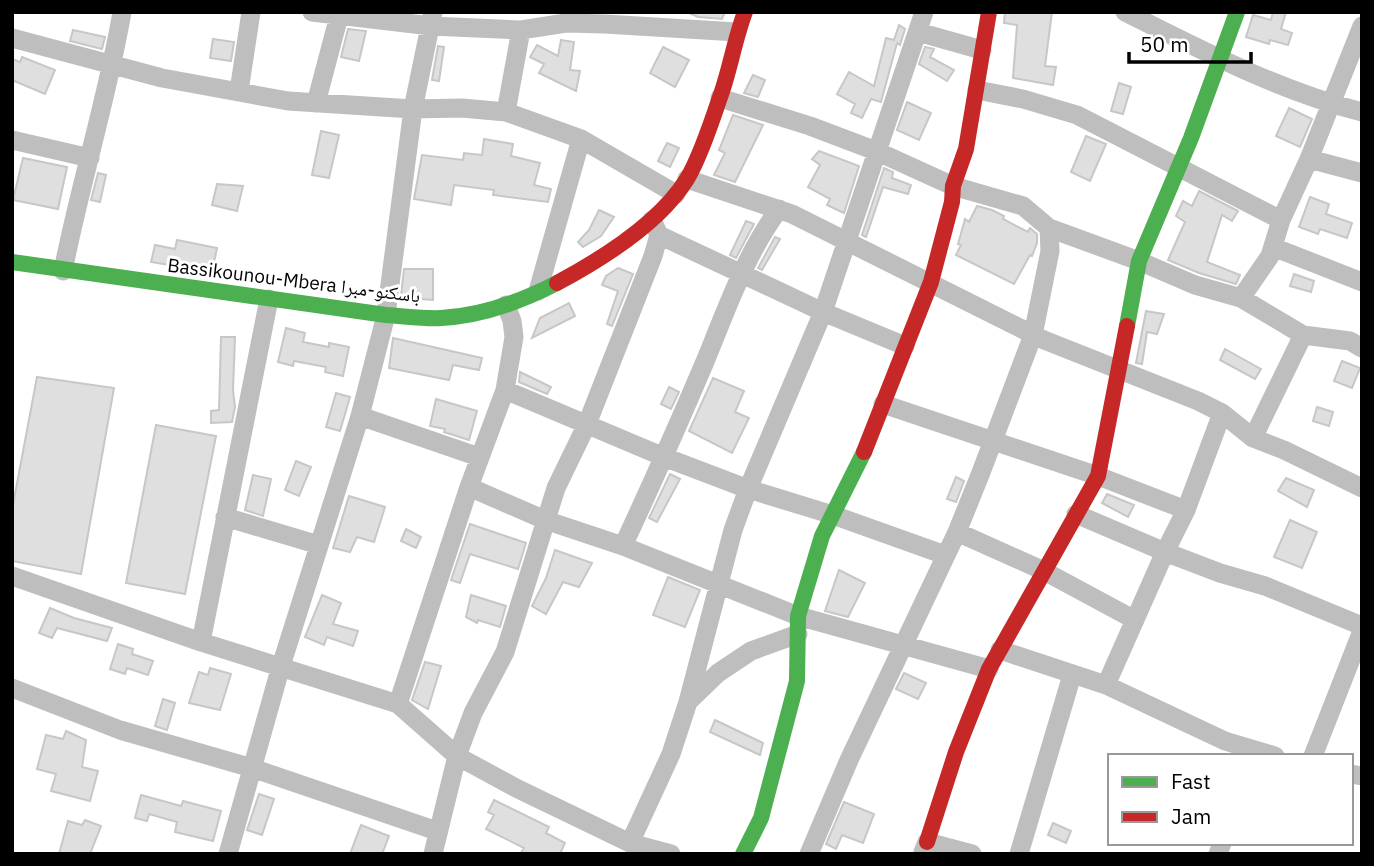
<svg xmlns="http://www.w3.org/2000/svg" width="1374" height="866" viewBox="0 0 1374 866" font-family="'IBM Plex Sans','Noto Naskh Arabic',sans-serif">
  <rect width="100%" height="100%" fill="#fff"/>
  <path fill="#dfdfdf" stroke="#c7c7c7" stroke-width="2" d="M687 12H725L722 19 698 17Z
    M1005 12H1052L1045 66 1056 67 1053 85 1013 78 1017 25 1004 23Z
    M1273 12H1286L1281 29 1292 33 1288 45 1270 40 1269 44 1246 37 1253 15 1271 20Z
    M899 25 905 29 900 45 897 43 881 102 871 99 862 118 851 113 855 104 837 94 849 72 874 86 886 38 894 40Z
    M348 29 366 31 359 61 341 57Z
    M73 30 105 37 102 49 70 41Z
    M213 39 234 42 231 61 210 58Z
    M561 40 574 42 570 70 580 71 576 91 539 73 544 64 530 57 537 45 558 56Z
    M438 46 444 47 439 81 432 80Z
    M663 47 689 60 675 87 650 73Z
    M925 47 934 49 930 57 954 70 947 81 919 64Z
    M22 57 55 70 45 94 12 80V59L20 62Z
    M753 75 765 80 758 97 744 93Z
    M1119 83 1131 87 1123 114 1111 111Z
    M907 102 931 113 919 140 897 130Z
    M1289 108 1312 119 1300 147 1276 136Z
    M733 115 763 125 735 182 714 175 725 153 719 150Z
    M321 131 339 135 329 178 312 175Z
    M1086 136 1106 144 1090 181 1071 172Z
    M484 139 513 144 511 156 540 163 534 185 551 189 548 202 493 195 494 190 454 185 451 205 414 199 422 155 463 160 464 153 482 155Z
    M667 143 679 148 670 167 658 161Z
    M819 151 859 166 844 213 827 205 830 199 808 187 820 165 812 159Z
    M23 158 67 167 58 209 13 200Z
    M884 168 893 172 892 178 911 185 908 194 883 187 866 237 862 235Z
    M98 173 106 175 100 202 91 200Z
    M217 184 243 186 237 211 212 205Z
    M1199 191 1238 211 1232 221 1222 215 1207 262 1240 275 1236 284 1199 273 1168 260 1185 222 1176 216 1183 201 1192 206Z
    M1310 197 1329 204 1326 214 1352 223 1347 238 1320 229 1318 234 1299 227Z
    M977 206 992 210 1004 216 1003 219 1028 232 1030 228 1037 234V243L1032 256 1030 255 1014 284 956 255 961 245 958 244 965 219 969 222Z
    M599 210 614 217 601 236 583 247 578 242 589 230Z
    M746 221 754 224 736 258 730 255Z
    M775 237 780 239 762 270 758 268Z
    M177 240 217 248 212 272 151 262 155 245 175 249Z
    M618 268 633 274 612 326 607 324 618 291 602 285 606 276Z
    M404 269H433V300L405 298V296H401Z
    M1294 274 1314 281 1311 292 1290 286Z
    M569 303 575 316 532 338 540 318Z
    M1146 311 1164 314 1157 334 1147 332 1142 364 1136 363Z
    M286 328 305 333 303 342 329 347V343L349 347 343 376 325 372 326 367 294 361 293 366 278 362Z
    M221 337H235L233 390 235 407 232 422 211 423V411L219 410Z
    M393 338 482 358 479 370 453 365 449 380 389 368Z
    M1225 349 1261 369 1255 379 1220 360Z
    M1342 361 1360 368 1352 388 1334 381Z
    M520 372 551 387 547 394 519 382Z
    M37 377 114 388 81 574 12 561V510Z
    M713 378 744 391 735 412 749 418 732 453 689 431Z
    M669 387 679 392 671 409 661 404Z
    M336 393 350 397 340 431 326 427Z
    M436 399 477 411 469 440 444 432 445 429 430 426Z
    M1317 407 1333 412 1329 426 1313 421Z
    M156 425 216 436 185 594 126 583Z
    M296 461 311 467 299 496 285 490Z
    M670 474 680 479 657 522 649 518Z
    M253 475 271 479 263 516 245 510Z
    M956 477 964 481 956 502 947 499Z
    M1286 478 1314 490 1307 507 1278 491Z
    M1107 494 1134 505 1128 517 1102 503Z
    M349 496 385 507 374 542 357 537 350 552 333 548Z
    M1290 520 1317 532 1302 568 1274 557Z
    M470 524 526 543 518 569 470 554 460 583 451 580Z
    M406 529 421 537 416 548 401 541Z
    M555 550 592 563 579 587 563 582 546 614 532 606 546 578Z
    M839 570 865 583 848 617 825 611Z
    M668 577 700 590 685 627 653 615Z
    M322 595 341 603 333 624 358 631 353 646 327 637 324 645 305 637Z
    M471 595 506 606 500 627 478 620 477 623 466 617Z
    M50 608 74 618 112 628 107 641 57 628 52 638 39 633Z
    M118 644 133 649 132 654 153 661 148 675 127 668 125 674 110 669Z
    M425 662 441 666 428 709 412 700Z
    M210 668 231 674 220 710 189 703 199 672 208 675Z
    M904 673 926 683 918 699 896 689Z
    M163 699 175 703 167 730 155 726Z
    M715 720 763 743 760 755 710 732Z
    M66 731 86 740 82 767 98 771 90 801 51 791 56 774 37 769 46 735 63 739Z
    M259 794 274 799 262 835 247 830Z
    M141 795 181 806 183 801 221 811 213 841 175 832 177 822 149 814 147 821 135 818Z
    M494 800 549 827 546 833 565 843 560 854H520L524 848 486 829 494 815 488 812Z
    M844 802 874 814 863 843 842 835 836 849 826 844Z
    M85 820 101 826 90 854H59L68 821 82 825Z
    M1053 823 1071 831 1066 843 1048 835Z
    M361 825 389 836 382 854H350Z"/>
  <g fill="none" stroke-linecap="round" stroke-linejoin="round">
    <path stroke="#bebebe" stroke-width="19" d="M312 12 431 26 521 30 566 23 605 24 737 32
      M1125 12C1201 50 1279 91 1362 112
      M918 32 982 50
      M12 38 162 78 288 101 413 109 462 108 506 112 581 139 676 194
      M977 90 1023 99 1077 115 1281 220
      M239 91 251 12
      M720 98 810 126 876 151 953 186 1023 206 1049 228 1139 261 1195 285 1241 298 1303 335 1350 341 1362 348
      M316 103 339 16
      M506 112 521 30
      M12 140 90 158
      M1309 159 1362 173
      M687 179 792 214 1044 340 1198 401 1222 413 1253 438 1284 450 1362 488
      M659 235 823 312 905 346
      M1273 247 1362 282
      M63 271C80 184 107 100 122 12
      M538 291 581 139
      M1241 298 1270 256 1281 220 1309 159 1362 26
      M505 390 664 457 748 489 833 515 945 555
      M883 404 1098 476 1186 510
      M360 416 479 457
      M1253 438 1303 335
      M469 487 545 520 623 546 798 616 989 669
      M1076 514 1165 552 1220 573 1265 586 1362 626
      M225 517 319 545
      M957 532 1044 571 1135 620
      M623 546C651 486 678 425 704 364 726 311 745 255 779 209
      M12 576 201 642 398 704 457 756 516 788 630 843 671 854
      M201 642 269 299
      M1000 650 1106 685 1225 741 1275 756
      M1106 685 1165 552 1186 510 1222 413
      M12 688 120 730 252 768 437 831
      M689 701 718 673 751 651 798 634
      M398 704 469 487 505 390 514 337 512 321 506 305
      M1313 756 1362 631
      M1351 774 1362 776
      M630 843 671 754 688 702 733 530 748 489 823 312 924 12
      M923 852 927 842 972 854
      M228 854 281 666 360 416 386 315 413 109 433 12
      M433 854 457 756 473 713 505 652 556 488 587 424 653 256 659 235 652 220
      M809 854 849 760 957 532 980 475 1033 335 1050 251 1049 228
      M1019 854 1072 675
      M1218 854 1222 843"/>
    <path stroke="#4caf50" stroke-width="16" d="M12 262 386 315C404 316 423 319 441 318 481 316 522 301 557 283
      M1127 326 1139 261 1191 138 1237 12
      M743 854 761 818 797 681 798 616 822 536 864 452"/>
    <path stroke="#c62828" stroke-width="16" d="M557 283C602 259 659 224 687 179 698 161 712 121 719 100 730 71 734 41 745 12
      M864 452 931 282 952 202 953 186 966 149 989 12
      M927 842 956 752 989 669 1098 476 1127 326"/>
  </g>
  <g text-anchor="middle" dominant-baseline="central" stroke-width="6" stroke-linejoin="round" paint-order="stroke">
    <g font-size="19" fill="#000" stroke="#fff">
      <text transform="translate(294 280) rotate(7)">Bassikounou-Mbera باسكنو-مبرا</text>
    </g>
  </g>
  <rect width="1374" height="866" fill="none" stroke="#000000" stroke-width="28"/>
  <rect x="1108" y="754" width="245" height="91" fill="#ffffff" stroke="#999999" stroke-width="2"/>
  <rect x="1122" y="777" width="35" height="10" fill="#4caf50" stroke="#999999" stroke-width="2"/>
  <text x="1171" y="789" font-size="21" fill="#000000">Fast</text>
  <rect x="1122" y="812" width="35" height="10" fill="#c62828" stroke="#999999" stroke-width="2"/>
  <text x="1171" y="824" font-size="21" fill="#000000">Jam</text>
  <path d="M1129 52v10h122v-10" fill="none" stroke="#000000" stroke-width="3.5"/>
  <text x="1140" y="52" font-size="21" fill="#000000" stroke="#ffffff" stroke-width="5" paint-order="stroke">50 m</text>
</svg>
